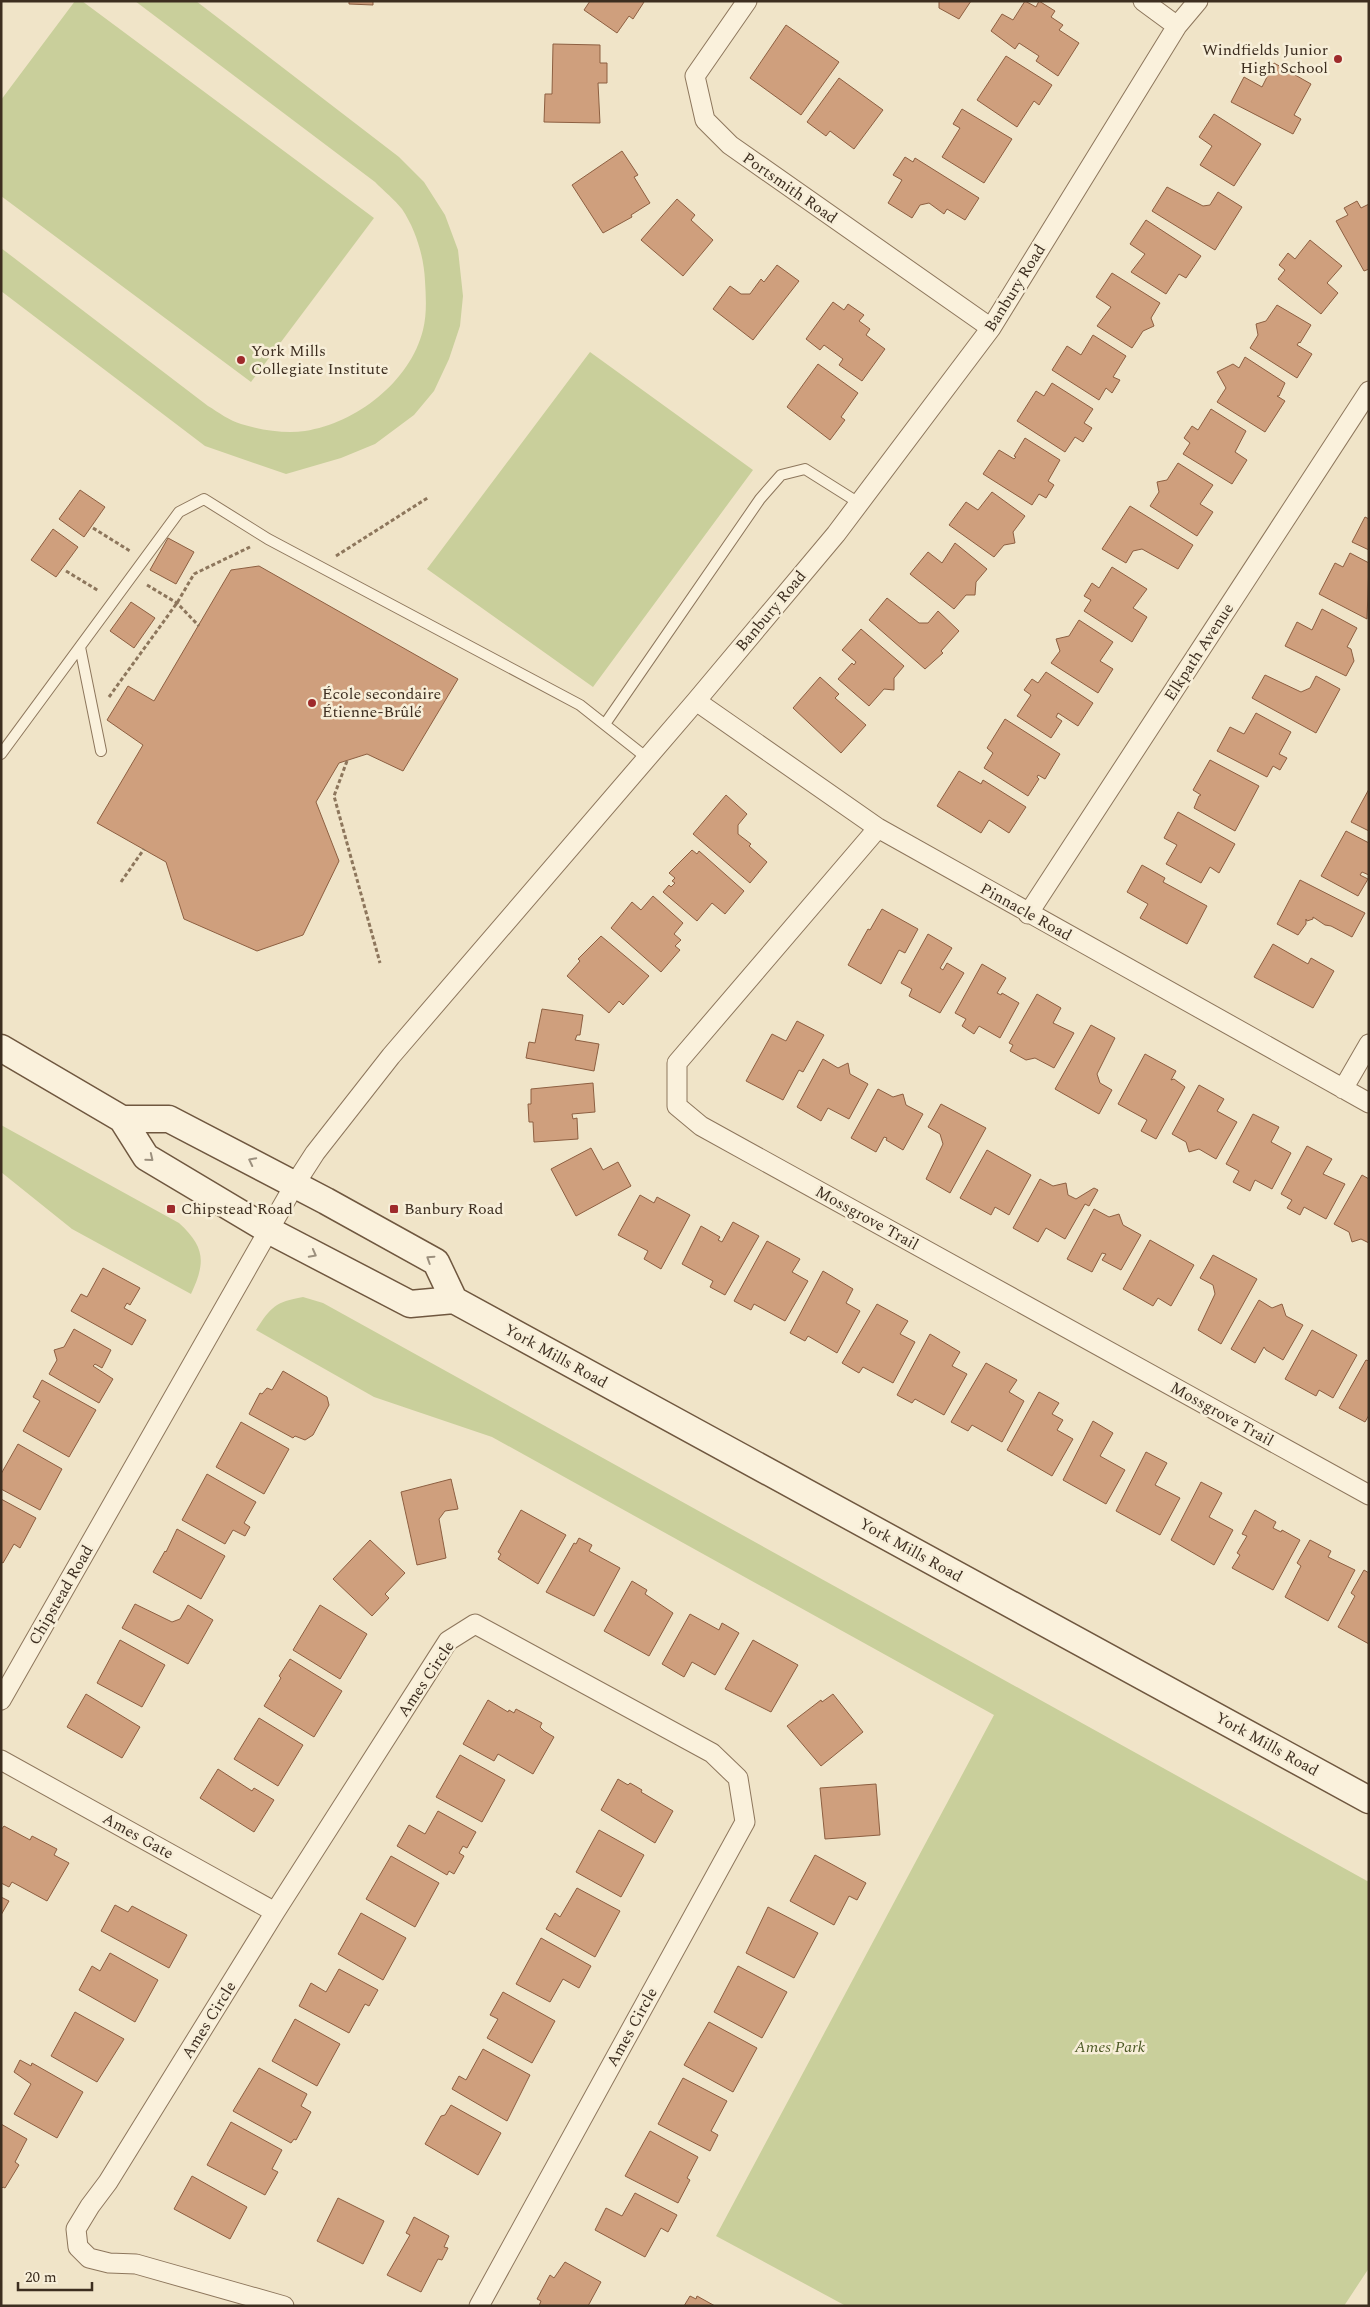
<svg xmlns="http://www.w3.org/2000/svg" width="1370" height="2307" viewBox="0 0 1370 2307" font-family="Spectral,serif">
  <rect width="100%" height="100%" fill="#f0e4c8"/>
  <path fill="#c9cf9b" d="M75 1H82L374 218 251 382 1 196V100Z
    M135 1H196L399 157 424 182 445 215 458 250 463 296 460 326 449 359 434 391 414 415 375 444 341 458 286 474 205 446 1 291V248L208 406C218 412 230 421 241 424 261 430 285 434 305 431 356 423 410 382 423 330 427 314 426 298 425 281 424 257 416 230 402 209 395 200 384 191 375 182Z
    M590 352 753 470 593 687 427 569Z
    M1 1125 179 1223C205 1247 206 1262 191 1294L72 1229 1 1172Z
    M303 1297 323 1303 1369 1882V2268L1344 2306H846L716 2236 994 1715 492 1437 374 1397 256 1330C271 1307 275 1302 303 1297Z"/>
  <path fill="#cf9f7d" stroke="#8d5f41" d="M349 1H373V5L349 4Z
    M590 1H643L644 2 633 19 629 16 617 33 584 10Z
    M939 1H971L959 19 939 8Z
    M1025 1 1036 7 1039 1 1055 11 1051 17 1063 25 1059 30 1079 43 1058 76 1036 61 1039 56 1019 43 1015 49 991 31 1002 14 1013 20Z
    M786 25 839 62 801 115 750 78Z
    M553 44 600 45V63H607V83H598L600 123 544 122 545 94H552Z
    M1006 56 1052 85 1039 105 1034 101 1017 127 977 100Z
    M1274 63 1311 84 1294 115 1301 119 1293 134 1231 102 1244 77 1262 87Z
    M839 78 883 110 854 149 830 131 826 136 807 122Z
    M962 109 1012 139 984 183 942 157 960 128 953 124Z
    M1214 114 1261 144 1234 186 1200 165 1212 146 1199 137Z
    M622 151 638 175 634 177 650 203 631 215 632 217 603 233 572 185Z
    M905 157 913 162 915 158 979 198 965 220 947 209 944 214 929 203 920 205 912 218 888 203 902 180 893 175Z
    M1167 187 1203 206 1210 205 1218 192 1242 207 1215 250 1152 211Z
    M677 199 695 215 691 220 713 240 683 276 641 240Z
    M1357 201 1361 208 1369 204V269L1364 271 1336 221 1348 215 1344 208Z
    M1146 220 1201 256 1186 278 1179 274 1166 294 1131 272 1145 254 1130 244Z
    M1310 240 1342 266 1327 283 1338 293 1321 314 1278 279 1285 270 1279 265 1288 253 1295 259Z
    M777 265 799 281 753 340 713 309 730 286 741 294H750L761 279 764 282Z
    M1112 273 1160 303 1151 318 1154 326 1143 331 1132 348 1097 326 1111 307 1096 297Z
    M833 302 844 310 848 304 864 315 859 321 870 329 866 335 885 349 862 381 839 365 843 359 824 345 820 350 806 339Z
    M1277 305 1311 325 1300 343 1299 342 1297 345 1312 354 1297 378 1250 348 1258 335 1256 324 1266 321Z
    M1093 335 1126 356 1113 377 1120 380 1112 393 1106 388 1099 400 1052 370 1067 346 1081 355Z
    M1245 357 1285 383 1279 396H1277L1285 401 1265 432 1217 402 1226 388 1217 372 1233 364 1239 368Z
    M818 364 858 393 841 417 845 420 830 440 787 407Z
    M1052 383 1093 409 1084 423 1092 428 1083 442 1075 437 1065 452 1017 421 1036 391 1044 396Z
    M1211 409 1246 431 1235 452 1247 460 1232 484 1183 454 1190 443 1184 438 1192 426 1198 430Z
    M1025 438 1060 460 1048 481 1054 485 1046 498 1039 494 1032 505 983 474 999 450 1014 459 1016 457 1014 456Z
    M1178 463 1213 485 1200 504 1213 512 1197 536 1150 506 1159 492 1157 482 1167 480Z
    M80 490 105 507 84 537 59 519Z
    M992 492 1025 516 1013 532 1015 543 1004 545 994 557 949 525 966 502 978 510Z
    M1130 506 1193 545 1178 569 1142 549 1133 551 1126 563 1102 549Z
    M1365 517 1369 519V550L1352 542Z
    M53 529 78 547 56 577 31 560Z
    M168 538 194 552 176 584 150 570Z
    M955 543 987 569 976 582 975 595H966L954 609 910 574 928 552 942 563Z
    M1350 553 1369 563 1367 619 1319 594 1335 563 1343 567Z
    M259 566 458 679 403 771 367 754 339 763 316 802 339 861 303 935 257 951 184 919 166 862 97 823 143 745 107 720 128 686 154 701 231 570Z
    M1112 567 1147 589 1133 608 1147 617 1132 642 1084 611 1091 600 1084 596 1092 583 1099 588Z
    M887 598 919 623H928L938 611 959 631 941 651 943 653 925 669 869 620Z
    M131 602 155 618 134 648 110 631Z
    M1322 609 1357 628 1347 647 1351 649 1354 661 1346 676 1285 646 1297 622 1312 630Z
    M1079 620 1113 642 1100 661 1113 669 1098 693 1051 663 1060 651 1056 639 1069 636Z
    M861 629 904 666 894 678V690L884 689 869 706 838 679 852 663 854 665 856 662 842 650Z
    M1046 672 1093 703 1078 726 1058 713 1056 717 1062 721 1051 738 1017 716 1031 695 1024 690 1032 679 1038 683Z
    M1265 675 1301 692 1310 688 1316 676 1340 689 1316 733 1252 698Z
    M820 677 839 694 835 698 866 725 841 753 793 708Z
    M1256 713 1291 732 1279 754 1287 758 1280 770 1273 766 1267 777 1217 751 1230 727 1244 734Z
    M1005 719 1060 754 1045 779 1038 775 1037 777 1039 779 1028 796 984 768 993 753 987 748Z
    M1210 760 1259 786 1235 831 1194 808 1199 796 1201 795 1193 790Z
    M959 771 981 784 983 780 1026 807 1009 833 989 820 981 833 937 806Z
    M1369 789V831L1351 822Z
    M726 795 747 814 738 825V834L751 844 749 846 767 862 750 883 693 834Z
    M1178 812 1235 844 1219 873 1210 867 1201 883 1166 864 1177 845 1164 838Z
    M1346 831 1369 843V875L1362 872 1360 875 1368 879 1358 896 1321 876Z
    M692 850 697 854 699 851 744 891 725 914 712 903 697 921 663 892 669 885 671 887 675 883 672 881 675 878 669 873Z
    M1142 865 1165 878 1163 882 1207 906 1187 944 1140 918 1148 904 1127 892Z
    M1300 880 1365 913 1352 937 1331 926 1325 925 1313 917V919L1307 921 1306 919V924L1298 935 1277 924Z
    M653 896 683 923 674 934 681 940 675 946 680 950 661 972 611 928 632 902 641 910Z
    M882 909 918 929 905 953 899 950 881 984 848 965 868 929 870 930Z
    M928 934 952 948 940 968 943 970 947 963 964 973 940 1013 909 996 912 989 901 983Z
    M601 936 649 976 623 1005 619 1001 609 1013 567 976 580 961 578 959Z
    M1273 944 1308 964 1311 958 1334 971 1313 1008 1254 977Z
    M982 964 1006 978 997 993 1001 995 1002 993 1019 1003 1000 1038 979 1026 974 1034 962 1026 966 1019 955 1013Z
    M1037 994 1061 1008 1053 1023 1074 1033 1054 1068 1035 1058 1026 1060 1010 1051 1013 1045 1009 1043Z
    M542 1009 583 1015 580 1035H577L575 1040 599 1044 594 1071 526 1058 529 1042 535 1043Z
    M797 1021 824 1035 803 1072 799 1070 783 1100 746 1081 772 1034 786 1041Z
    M1091 1025 1115 1038 1097 1074 1100 1083 1112 1090 1099 1114 1055 1089Z
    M1145 1054 1176 1071 1171 1080 1174 1079 1185 1087 1156 1139 1141 1131 1147 1120 1118 1104Z
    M823 1059 838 1068 848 1063 850 1074 868 1084 849 1119 828 1108 821 1121 797 1107Z
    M593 1083 595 1112 572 1114 573 1119 577 1118 578 1139 534 1142 533 1122H529L528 1104H531V1089Z
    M1199 1085 1224 1099 1217 1111 1237 1122 1216 1159 1199 1149 1189 1152 1186 1142 1172 1134Z
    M878 1089 893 1097 903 1094 906 1105 923 1114 903 1150 886 1140 887 1138 884 1137 876 1152 851 1138Z
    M941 1104 986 1128 950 1193 926 1179 943 1144 940 1134 928 1127Z
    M1253 1114 1279 1127 1271 1142 1291 1153 1272 1189 1255 1180 1250 1191 1233 1182 1239 1171 1226 1164Z
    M1307 1146 1332 1159 1323 1174 1345 1184 1326 1219 1304 1207 1300 1215 1287 1208 1292 1200 1281 1194Z
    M591 1148 603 1170 618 1162 631 1186 576 1216 551 1169Z
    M987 1150 1031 1175 1009 1215 995 1207 991 1215 960 1198Z
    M1362 1175 1369 1179V1243L1361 1239 1352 1242 1349 1232 1334 1224Z
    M1040 1179 1053 1186 1066 1183 1068 1195 1076 1199 1094 1188 1098 1190 1089 1206 1085 1204 1065 1239 1046 1228 1038 1242 1013 1228Z
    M640 1195 654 1203 657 1197 690 1215 661 1269 644 1259 648 1251 618 1235Z
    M1094 1209 1109 1217 1119 1214 1123 1225 1141 1235 1121 1270 1102 1260 1106 1254 1102 1253 1092 1272 1067 1259Z
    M733 1222 759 1236 725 1295 710 1287 713 1281 682 1264 701 1226 720 1237 718 1240 722 1242Z
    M1150 1240 1194 1265 1171 1306 1158 1298 1153 1306 1123 1289Z
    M767 1241 800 1259 792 1272 808 1281 785 1321 754 1304 751 1310 734 1301Z
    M1213 1255 1257 1279 1221 1344 1198 1330 1215 1294 1213 1285 1200 1278Z
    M103 1268 140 1288 130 1305 127 1303 124 1308 146 1320 132 1345 71 1311 81 1294 87 1297Z
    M823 1271 853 1289 846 1303 860 1311 837 1353 808 1336 805 1341 790 1333Z
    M1259 1300 1272 1308 1282 1304 1286 1316 1303 1325 1283 1360 1266 1350 1264 1347 1255 1363 1231 1349Z
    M877 1304 908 1321 900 1334 915 1342 893 1383 863 1367 859 1373 842 1363Z
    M74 1329 111 1350 102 1368 95 1364 93 1366 113 1379 99 1403 49 1374 57 1360 54 1350 64 1347Z
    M1312 1330 1357 1355 1333 1398 1319 1390 1316 1396 1285 1379Z
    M930 1334 960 1352 952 1366 967 1374 944 1415 915 1399 912 1403 897 1395Z
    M1366 1360 1369 1361V1415L1365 1422 1339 1408Z
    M986 1363 1017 1380 1009 1392 1024 1401 1002 1442 972 1425 968 1431 951 1422Z
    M283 1371 327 1397 329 1405 313 1435 305 1440 295 1436 293 1438 249 1414 260 1393 262 1394 267 1388 272 1390Z
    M42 1380 96 1410 69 1457 23 1431 40 1401 33 1397Z
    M1039 1392 1059 1403 1052 1414 1063 1420 1057 1430 1073 1439 1052 1476 1007 1450Z
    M1093 1421 1113 1433 1100 1456 1125 1470 1106 1504 1063 1480Z
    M241 1422 289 1449 264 1494 216 1467Z
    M18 1444 62 1469 40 1510 1 1489V1474Z
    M1146 1452 1167 1463 1155 1485 1180 1498 1160 1535 1116 1511Z
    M207 1474 256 1502 244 1523 250 1527 245 1536 233 1530 225 1544 182 1520Z
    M451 1479 458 1509 445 1511 439 1519 446 1558 417 1565 401 1492Z
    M1201 1482 1222 1493 1209 1517 1233 1530 1214 1565 1171 1540Z
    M1 1499 36 1518 20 1548 14 1544 3 1563 1 1562Z
    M521 1510 566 1535 538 1584 498 1559 501 1554 498 1552Z
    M1255 1510 1276 1522 1273 1528 1281 1532 1282 1530 1300 1540 1273 1590 1232 1568 1240 1555 1237 1553 1247 1536 1242 1534Z
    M177 1529 225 1556 201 1599 153 1572 165 1551 166 1552Z
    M579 1538 592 1545 589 1551 620 1568 594 1616 546 1592 574 1543 576 1544Z
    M370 1540 405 1573 385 1594 389 1598 372 1616 333 1579Z
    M1310 1540 1331 1551 1328 1557 1355 1570 1328 1621 1285 1597 1301 1566 1297 1563Z
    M1364 1570 1369 1573V1644L1338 1627 1355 1596 1351 1593Z
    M632 1581 647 1590 645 1594 673 1613 649 1656 604 1631Z
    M135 1604 172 1622 180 1619 188 1605 213 1620 188 1664 122 1628Z
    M320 1605 367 1634 340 1679 293 1650Z
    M690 1614 719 1630 722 1623 739 1633 715 1675 692 1662 684 1677 662 1664Z
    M120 1640 165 1665 142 1707 97 1683Z
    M753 1640 798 1665 771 1712 725 1689Z
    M290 1659 342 1691 314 1737 264 1706 281 1678 279 1676Z
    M86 1694 140 1727 122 1758 67 1727Z
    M833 1694 863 1732 821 1766 787 1726 821 1700 822 1702Z
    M488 1700 508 1712 509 1710 514 1713 516 1709 542 1723 540 1727 544 1731 554 1737 533 1774 498 1754 494 1761 463 1744Z
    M259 1718 303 1745 278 1786 234 1759Z
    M460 1755 505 1780 482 1822 436 1797Z
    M218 1769 252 1791 254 1788 274 1800 254 1832 200 1798Z
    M618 1779 628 1785 630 1783 642 1790 641 1792 673 1811 655 1843 601 1810Z
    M876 1784 880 1835 825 1839 820 1788Z
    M438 1811 476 1832 467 1848 463 1846 459 1853 464 1856 454 1874 449 1871 447 1875 397 1846 409 1825 425 1834Z
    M4 1826 30 1840 32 1836 57 1849 54 1855 69 1863 47 1901 12 1882 9 1887 1 1883V1830Z
    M599 1830 644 1855 621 1897 576 1872Z
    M815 1855 866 1883 857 1900 849 1896 834 1925 790 1901Z
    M391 1856 439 1883 415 1927 366 1899Z
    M577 1888 620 1911 595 1957 546 1929 555 1913 560 1917Z
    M1 1897 9 1901 1 1915Z
    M115 1905 128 1912 132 1906 187 1935 169 1968 101 1931Z
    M768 1907 818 1933 794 1978 746 1953Z
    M361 1913 406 1938 383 1980 338 1954Z
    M541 1938 591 1966 579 1988 563 1979 550 2002 516 1984Z
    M110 1953 158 1980 135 2022 79 1990 92 1966 100 1971Z
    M738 1966 787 1992 762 2038 714 2012Z
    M339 1969 378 1990 369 2006 365 2004 349 2033 299 2006 311 1983 326 1992Z
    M503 1992 555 2021 532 2063 487 2038 498 2019 490 2015Z
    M75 2012 124 2039 97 2082 51 2056Z
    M295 2019 340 2044 317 2086 272 2061Z
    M709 2022 757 2048 733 2092 684 2065Z
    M483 2049 530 2075 507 2121 452 2089 459 2076 466 2080Z
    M20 2060 31 2066 32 2063 83 2092 57 2138 14 2114 31 2084 14 2072Z
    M259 2068 307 2094 301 2106 311 2112 296 2140 294 2139 291 2143 233 2111Z
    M683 2078 727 2101 711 2131 718 2135 710 2151 658 2124Z
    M451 2105 501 2133 478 2175 425 2144 441 2116 445 2115Z
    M231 2122 282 2150 272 2169 278 2172 265 2195 207 2165Z
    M1 2124 27 2139 15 2162 19 2165 5 2188 3 2187 1 2189Z
    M650 2131 698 2157 687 2178 690 2180 678 2203 625 2176Z
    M192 2176 247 2207 230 2239 174 2209Z
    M635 2193 677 2215 668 2232 661 2228 645 2257 595 2230 606 2208 622 2216Z
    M338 2198 384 2221 363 2264 317 2241Z
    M414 2217 449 2236 444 2247 448 2248 442 2260 438 2259 421 2292 387 2275 410 2235 406 2233Z
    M565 2262 601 2282 588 2306H539L541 2301 537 2299 550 2275 554 2278Z
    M690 2296 696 2299 697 2296 715 2306H684Z"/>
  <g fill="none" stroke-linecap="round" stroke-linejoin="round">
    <g stroke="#8d765c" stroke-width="12">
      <path id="service" d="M80 647 101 751
        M605 724 760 499 781 475 805 469 859 503
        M1 754 179 512 204 499 268 539 580 705 647 758"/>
    </g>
    <g stroke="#8d765c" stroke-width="21">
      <path id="minor" d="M747 1 695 76 705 120 730 145 991 328
        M1143 1 1177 26
        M696 701 878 828 1369 1103
        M878 828 677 1063V1106L701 1126 1369 1495
        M1028 914 1369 391
        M1343 1089 1369 1044
        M1 1700 295 1184 315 1153 391 1056 696 701 836 534 991 328 1177 26 1198 1
        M1 1760 275 1912
        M284 2306 136 2264 109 2263 89 2258 78 2247 76 2229 90 2206 108 2182 275 1912 448 1641 475 1624 712 1753 738 1778 745 1822 479 2306"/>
    </g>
    <g stroke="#6f573f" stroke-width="29">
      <path id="secondary" d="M1 1048 122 1119 146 1157 270 1231 410 1304 454 1300 1369 1800
        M122 1119H169L326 1201 436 1262 454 1300"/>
    </g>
    <path stroke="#8d765c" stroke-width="3" stroke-dasharray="4 2.5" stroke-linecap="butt" d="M93 528 130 551
      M336 556 429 497
      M66 571 99 591
      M147 585 177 603 199 626
      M109 697 177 603 194 574 250 547
      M347 761 334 796 380 963
      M121 882 144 849"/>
    <use href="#service" stroke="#faf1dc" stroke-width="10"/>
    <use href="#minor" stroke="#faf1dc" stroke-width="19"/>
    <use href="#secondary" stroke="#faf1dc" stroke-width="26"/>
  </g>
  <defs><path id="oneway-chevron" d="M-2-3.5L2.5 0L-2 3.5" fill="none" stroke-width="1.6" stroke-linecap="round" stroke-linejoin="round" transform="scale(1.25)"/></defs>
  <g stroke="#9c907e">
    <use href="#oneway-chevron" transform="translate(150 1158) rotate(39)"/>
    <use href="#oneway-chevron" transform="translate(252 1161) rotate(-153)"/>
    <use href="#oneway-chevron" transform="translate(313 1254) rotate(28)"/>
    <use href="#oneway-chevron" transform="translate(430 1259) rotate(-147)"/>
  </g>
  <g fill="#9e2a2b" stroke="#f7eed8" stroke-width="2">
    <circle cx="1338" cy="59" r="5"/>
    <circle cx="241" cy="360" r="5"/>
    <circle cx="312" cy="703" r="5"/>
    <rect x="166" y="1204" width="10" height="10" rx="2.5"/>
    <rect x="389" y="1204" width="10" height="10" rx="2.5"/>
  </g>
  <g text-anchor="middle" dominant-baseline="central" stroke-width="5" stroke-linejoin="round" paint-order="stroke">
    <g font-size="16" fill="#3d2e20" stroke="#f7eed8" text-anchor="start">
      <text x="1328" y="50" text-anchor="end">Windfields Junior<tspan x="1328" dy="18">High School</tspan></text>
      <text x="251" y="351">York Mills<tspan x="251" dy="18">Collegiate Institute</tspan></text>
      <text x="322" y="694">École secondaire<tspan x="322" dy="18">Étienne-Brûlé</tspan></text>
      <text x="181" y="1209">Chipstead Road</text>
      <text x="404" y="1209">Banbury Road</text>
    </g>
    <g font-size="16" fill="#3d2e20" stroke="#f7eed8">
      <text transform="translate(790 188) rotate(35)">Portsmith Road</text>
      <text transform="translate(1015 288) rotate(-58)">Banbury Road</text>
      <text transform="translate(771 611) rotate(-50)">Banbury Road</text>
      <text transform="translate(1199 652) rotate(-57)">Elkpath Avenue</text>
      <text transform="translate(1026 912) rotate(29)">Pinnacle Road</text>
      <text transform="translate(867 1218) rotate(29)">Mossgrove Trail</text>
      <text transform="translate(556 1356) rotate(29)">York Mills Road</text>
      <text transform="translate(1222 1414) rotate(29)">Mossgrove Trail</text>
      <text transform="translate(911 1550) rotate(29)">York Mills Road</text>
      <text transform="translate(61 1595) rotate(-60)">Chipstead Road</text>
      <text transform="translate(426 1679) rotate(-56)">Ames Circle</text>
      <text transform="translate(1267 1744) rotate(29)">York Mills Road</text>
      <text transform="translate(138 1836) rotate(29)">Ames Gate</text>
      <text transform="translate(209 2020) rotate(-58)">Ames Circle</text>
      <text transform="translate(632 2027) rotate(-61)">Ames Circle</text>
    </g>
    <g font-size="16" font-style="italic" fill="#4d5a26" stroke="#f7eed8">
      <text x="1110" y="2047">Ames Park</text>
    </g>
  </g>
  <rect width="1370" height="2307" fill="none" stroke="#3d2e20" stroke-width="5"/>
  <path d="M18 2282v8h74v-8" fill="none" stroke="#3d2e20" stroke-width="2.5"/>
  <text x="25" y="2282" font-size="15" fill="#3d2e20" stroke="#f7eed8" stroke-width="4" paint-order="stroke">20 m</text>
</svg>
